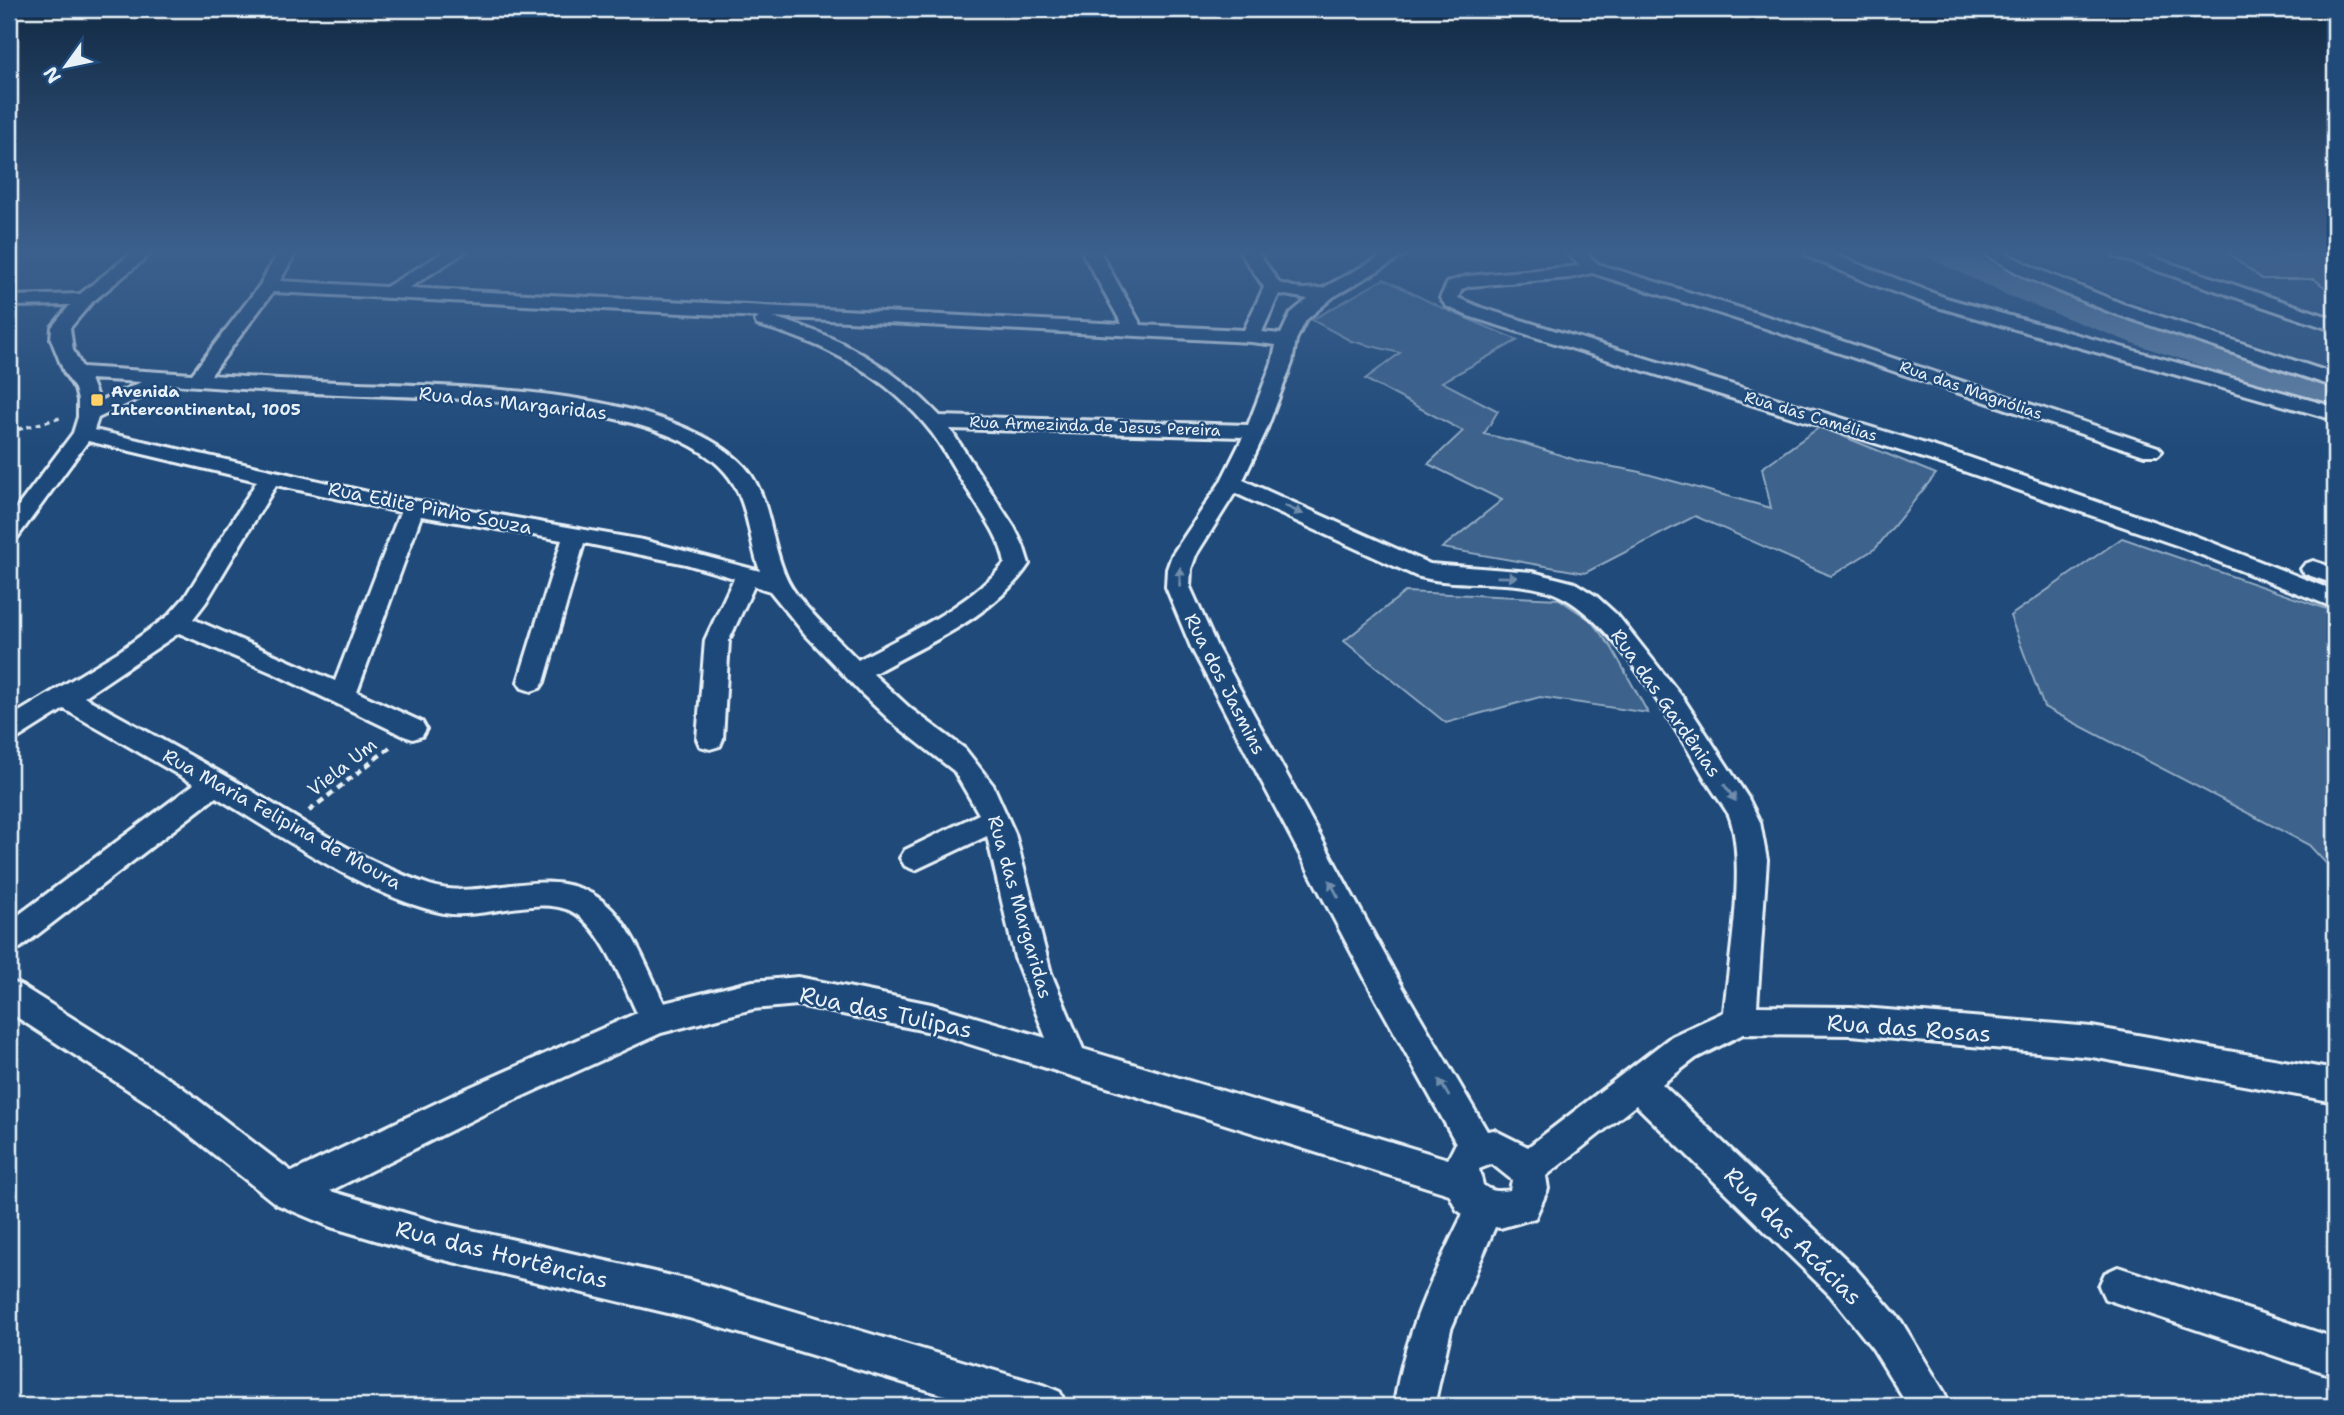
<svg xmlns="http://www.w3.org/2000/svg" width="2344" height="1415" viewBox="0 0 2344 1415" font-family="'Shantell Sans',sans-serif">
  <rect width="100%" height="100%" fill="#1f4a7a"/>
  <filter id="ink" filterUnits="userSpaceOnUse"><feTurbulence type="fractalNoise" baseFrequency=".0143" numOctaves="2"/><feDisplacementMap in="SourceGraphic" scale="14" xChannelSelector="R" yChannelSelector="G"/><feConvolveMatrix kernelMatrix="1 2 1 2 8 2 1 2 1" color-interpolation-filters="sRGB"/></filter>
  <g filter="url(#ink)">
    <path fill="#2e5683" d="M2012 252H2335V371L2119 297Z"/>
    <path fill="#3c628c" stroke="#92aac2" stroke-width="2" d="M1384 279 1442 308 1518 340 1442 382 1498 411 1484 434 1523 443 1579 461 1636 471 1771 508 1762 468 1820 427 1936 474 1876 548 1831 576 1695 516 1585 573 1442 548 1502 500 1428 464 1463 431 1365 379 1400 353 1351 341 1312 320Z
      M2122 538 2335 612V873L2309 845 2044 707 2010 616Z
      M1405 592 1559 599 1590 620 1612 648 1648 713 1540 697 1446 723 1344 641Z"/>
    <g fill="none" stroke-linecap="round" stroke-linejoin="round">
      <path fill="#6685a7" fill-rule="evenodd" d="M1927 252H1967L2029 281 2156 329 2335 387V410L2132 343 2007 295 1931 259Z"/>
      <g stroke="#e8f1f8" stroke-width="6">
        <path id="minor" d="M133 252H153L91 303 70 328 73 350 82 367 192 374 260 285 278 252H296L280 281 386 287 444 252H465L409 288 1122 324 1082 252H1100L1141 325 1244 330 1264 287 1240 252H1258L1279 283 1301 289 1323 288 1389 252H1410L1333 297 1306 320 1296 340 1292 363 1266 431 1243 480 1430 564 1532 572 1575 583 1596 596 1618 616 1683 698 1748 798 1760 822 1767 860 1757 1006 1851 1007 2092 1027 2335 1070V1102L2092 1057 1851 1035 1743 1034 1696 1058 1662 1084 1856 1269 1901 1321 1944 1392 1950 1406H1908L1873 1349 1830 1295 1636 1105 1546 1176 1548 1189 1535 1218 1500 1228 1495 1227 1451 1329 1434 1406H1394C1403 1338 1433 1275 1463 1214L1457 1210 1449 1194 931 1032 798 1005 753 1009 661 1033 490 1111 330 1191 436 1222 689 1280 1046 1386 1060 1392 1066 1406H981L689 1318 436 1258 331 1227 276 1204 156 1108 9 1012V981L20 985 180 1086 292 1172 466 1089 637 1013C623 984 601 925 571 911 536 895 482 920 444 913 371 899 280 835 216 797L20 948 9 952V922L194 784 64 709 18 738 9 741V718L121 650 168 616 185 597 257 481 88 441 17 538 9 540V518L73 433 78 417V400L75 389 64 372 51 339 52 327 70 305 9 306V296L80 294ZM273 292 760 317 755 321 757 325C824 342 889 377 932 433 946 452 956 473 969 492 983 515 1000 536 1005 563 967 608 909 632 858 660 838 639 800 605 788 581 768 542 773 491 738 460 657 388 464 387 359 383 310 381 260 378 211 375ZM1279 294 1308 299 1291 313 1281 334 1262 332ZM771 317 1251 342 1276 345 1272 363 1248 425 940 416C892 366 837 334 771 317ZM90 379 141 382 99 402ZM169 384C225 388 282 392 338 394 434 398 660 397 725 472 749 499 748 538 760 571L643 540 372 493 94 430 98 418ZM950 429 1243 437 1220 483 1172 555 1167 569 1166 587 1191 647 1377 1001 1456 1143 1448 1159 1083 1049 1051 973 1015 834 993 785 965 749 911 709 873 674C926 644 994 617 1029 564L1023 545 1014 527ZM276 485 400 512 335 681 193 619 206 602ZM1235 493 1416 576C1459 588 1505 578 1548 591 1610 610 1673 725 1706 780 1713 792 1722 803 1729 815 1747 862 1729 960 1724 1012L1672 1036 1528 1147 1494 1130 1487 1131 1399 981 1217 647 1190 587 1191 569 1196 555ZM421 516 562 540 518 682 522 688 531 691 540 688 544 682 584 543 686 564 734 578 705 640 697 739 700 746 710 749 720 746 723 739 729 640 754 586 770 591 805 634 862 694 893 723 954 771 979 814 905 850 900 858 905 866 915 870 987 836 1015 958 1046 1038 931 1004 798 977 753 981 664 1003C647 968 629 914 592 894 541 865 482 902 430 885 363 862 302 821 242 785 190 755 137 726 84 697L179 633 273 673 404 736 413 739 422 736 426 729 422 722 357 692ZM1492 1164 1512 1180 1510 1190C1499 1192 1492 1192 1483 1185L1479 1169Z
          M1566 252H1585L1598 264 1782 321 2158 447 2162 451 2158 455H2144L1768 329 1592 273 1570 278 1470 286 1462 289 1458 298 1482 308 1968 457 2195 536 2335 591V608L2179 546 1952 467 1468 316 1446 306 1440 298 1448 282 1467 276 1580 266Z
          M1804 252H1827L1946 298 2335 407V420L1934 306 1869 283 1807 256Z
          M1981 252H2003L2037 269 2123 304 2335 374V387L2110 312 2025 277Z
          M2111 252H2137L2335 319V331L2114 256Z
          M2313 561 2335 568V584L2305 574 2301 569 2305 564Z
          M2118 1267 2335 1338V1376L2105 1299 2099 1286 2105 1273Z"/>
      </g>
      <path stroke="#e8f1f8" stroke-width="3.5" stroke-dasharray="5 4.5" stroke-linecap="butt" d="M9 432 64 417"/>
      <path stroke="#e8f1f8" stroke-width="4.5" stroke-dasharray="7 5" stroke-linecap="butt" d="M309 811 393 745"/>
      <use href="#minor" fill="#1f4a7a" fill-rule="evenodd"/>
    </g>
    <path fill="#466384" stroke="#e8f1f8" stroke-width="2" d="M2227 252H2335V295L2314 279H2262Z"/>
    <path fill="#517399" stroke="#e8f1f8" stroke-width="2" d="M2273 252H2335V259L2330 255 2278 256Z"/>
    <defs><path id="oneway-solid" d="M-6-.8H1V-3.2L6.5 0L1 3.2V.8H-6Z" transform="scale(1.75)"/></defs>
    <g fill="#6f8dac">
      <use href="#oneway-solid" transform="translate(1294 510) rotate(25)"/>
      <use href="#oneway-solid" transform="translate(1180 577) rotate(-88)"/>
      <use href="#oneway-solid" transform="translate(1507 577) rotate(1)"/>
      <use href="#oneway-solid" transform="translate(1730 793) rotate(55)"/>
      <use href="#oneway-solid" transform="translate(1334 889) rotate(-118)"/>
      <use href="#oneway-solid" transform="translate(1444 1088) rotate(-120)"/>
    </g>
  </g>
  <linearGradient id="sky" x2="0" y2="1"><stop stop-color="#112943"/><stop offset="0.56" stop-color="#3c608d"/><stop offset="1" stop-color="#3c608d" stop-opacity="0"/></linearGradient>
  <rect width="2344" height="450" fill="url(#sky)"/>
  <rect fill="#ffd166" stroke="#1f4a7a" stroke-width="2.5" x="90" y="393" width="14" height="14" rx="3.5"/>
  <g text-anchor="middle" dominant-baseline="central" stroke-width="5" stroke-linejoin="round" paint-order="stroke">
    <g font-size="16" fill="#e8f1f8" stroke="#1f4a7a">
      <text transform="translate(1971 390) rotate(19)">Rua das Magnólias</text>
      <text transform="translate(1811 416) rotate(17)">Rua das Camélias</text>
      <text transform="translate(1095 426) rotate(2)">Rua Armezinda de Jesus Pereira</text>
    </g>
    <g font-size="16" font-weight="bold" fill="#e8f1f8" stroke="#1f4a7a" text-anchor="start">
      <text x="111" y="391">Avenida<tspan x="111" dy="18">Intercontinental, 1005</tspan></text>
    </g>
    <g font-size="19" fill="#e8f1f8" stroke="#1f4a7a">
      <text transform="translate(513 403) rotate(6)">Rua das Margaridas</text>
      <text transform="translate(430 508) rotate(11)">Rua Edite Pinho Souza</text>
      <text transform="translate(1225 684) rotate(63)">Rua dos Jasmins</text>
      <text transform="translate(1666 703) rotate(55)">Rua das Gardênias</text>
      <text transform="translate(342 767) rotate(-38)">Viela Um</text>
      <text transform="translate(282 819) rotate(29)">Rua Maria Felipina de Moura</text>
      <text transform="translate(1020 907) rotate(74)">Rua das Margaridas</text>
    </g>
    <g font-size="23" fill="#e8f1f8" stroke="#1f4a7a">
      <text transform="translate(886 1012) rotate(12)">Rua das Tulipas</text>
      <text transform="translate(1909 1028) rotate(4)">Rua das Rosas</text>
      <text transform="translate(1793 1236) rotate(45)">Rua das Acácias</text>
      <text transform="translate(502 1254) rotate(14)">Rua das Hortências</text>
    </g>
  </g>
  <rect width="2344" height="1415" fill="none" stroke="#1f4a7a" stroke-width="35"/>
  <rect x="18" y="18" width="2309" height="1380" fill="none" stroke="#e8f1f8" stroke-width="2.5" filter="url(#ink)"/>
  <g transform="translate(66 66) rotate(237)" stroke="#1f4a7a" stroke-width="5" paint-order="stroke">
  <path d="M0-5L12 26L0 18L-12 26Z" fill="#e8f1f8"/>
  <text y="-10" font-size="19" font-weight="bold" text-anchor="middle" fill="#e8f1f8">N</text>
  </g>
</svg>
